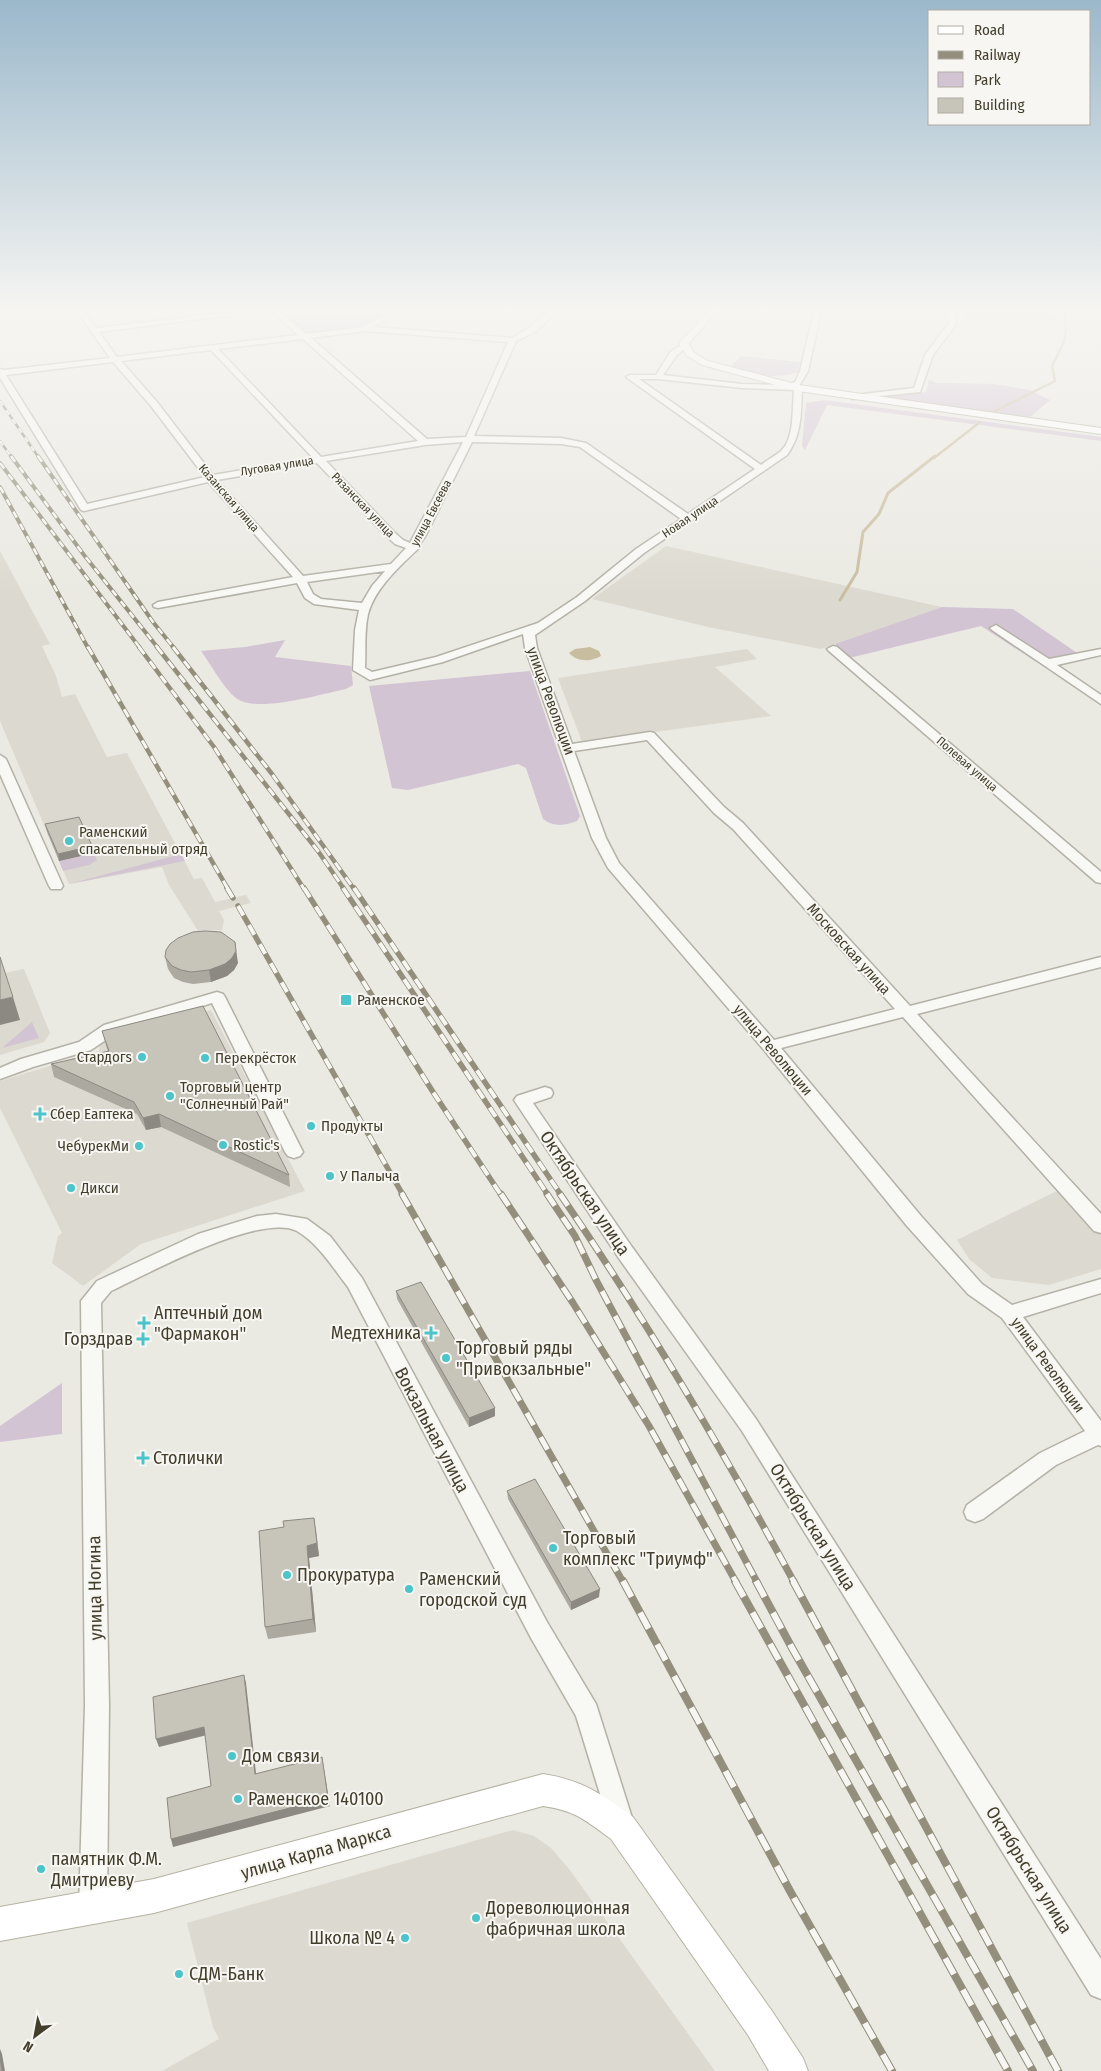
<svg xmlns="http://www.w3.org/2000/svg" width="1101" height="2071" viewBox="0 0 1101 2071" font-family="'Fira Sans Condensed',sans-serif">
  <rect width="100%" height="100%" fill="#eae9e2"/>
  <path fill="#dcdad0" d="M961 307H1050L1058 326 966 320Z
    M666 546 942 607 821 649 708 627 592 599Z
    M0 551 50 644 42 646 56 676 62 697 75 694 107 757 127 753 194 879 202 878 215 902 246 895 251 903 219 911 224 920 222 930 198 931 169 885 162 867 69 884 0 721Z
    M747 649 757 659 715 667 771 716 582 742 558 678Z
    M24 969 50 1033 44 1042 0 1055V974Z
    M211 1010 305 1191 141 1244 83 1286 52 1263 58 1236 62 1233 0 1108V1081L99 1051 100 1039Z
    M1061 1189 1101 1233V1269L1049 1285 992 1278 969 1259 957 1240Z
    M513 1830 534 1836 551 1848 569 1869 715 2071H162L219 2039 213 2027 187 1923Z"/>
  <path fill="#d3c4d4" d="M274 307H395L359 327 309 334Z
    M741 356 800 362 798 372C775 380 752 375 731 366Z
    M929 380 937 383 994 384 1029 390 1050 400 1030 417 881 399V396L926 392Z
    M824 400 1101 437V441L827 405 805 450 802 446 806 403Z
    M942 607 1013 609 1080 655 1035 661 981 626 849 658 835 644Z
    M285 640 275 657 351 666 353 685 346 689C320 694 257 714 236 698 224 689 210 663 201 651L245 647Z
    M530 671 580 816 577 821C565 826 553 827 543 819L526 768 518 764 408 790 392 788 369 686Z
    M94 853 97 860 89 865 63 871 59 861Z
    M181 854 185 861 69 884Z
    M32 1022 39 1038 2 1048Z
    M62 1383V1434L0 1442V1426Z"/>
  <path fill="#c9bd9f" d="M590 647 599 651 601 656C591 662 577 662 569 653L575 649Z"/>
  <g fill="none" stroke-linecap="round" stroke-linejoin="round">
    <path stroke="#c9bd9f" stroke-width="2.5" d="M995 411 1055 381 1052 366 1063 344 1066 331 1064 307
      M934 458 980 422"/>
    <path stroke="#c9bd9f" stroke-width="3" d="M840 600 857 572 863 532 879 514 888 493 935 456"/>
    <g stroke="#b4b2a7" stroke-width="3">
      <path id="minor" d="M0 307H31L27 309 0 311Z
        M74 307H80L96 328 275 307 306 334 363 327 398 307H405L373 327 512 338 529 328 554 307H561L535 332 516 341 474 436 561 438 586 443 688 514 755 469 626 377 630 375H656L671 351 684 344 688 346 677 355 663 375 742 384 788 385 795 382 800 371 815 307H822L808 371 799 386 802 388C801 412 802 435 787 455L644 553 585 601 535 635 537 648 572 744 650 732 654 733 724 807 743 823 910 1006 1101 957V967L917 1014 1101 1214V1233L1094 1231 903 1017 781 1048 921 1216 982 1284 1012 1305 1101 1279V1293L1023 1317 1101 1421V1446L1098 1445 1056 1465 983 1519 975 1522 967 1519 964 1512 967 1505 1040 1453 1085 1431 1002 1318 968 1294 907 1226 764 1050 608 868 592 838 525 648 523 634 443 662 370 680 353 670 355 630 359 610 314 604 305 598 297 583 158 608 154 607 153 605 158 602 293 577 208 482 84 511 81 510 0 378V369L4 370 110 358ZM271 310 298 335 117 357 99 332ZM365 331 508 342 466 437 427 439 311 338ZM303 339 418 441 321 457 218 349ZM211 350 313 458 213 475 157 402 121 361ZM113 362 151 406 205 477 87 504 6 375ZM639 379H658L742 388 794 390C792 408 795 438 781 451 775 456 767 460 761 465ZM463 442 410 543 403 540 394 532 326 461 425 445ZM472 442 561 444 580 447 681 519 636 549 577 597 538 623 436 657 372 672 365 668C366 651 364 632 368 614 375 588 401 565 419 548L418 547 426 535ZM317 463 386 536 395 544 406 548 391 564 303 576 217 480ZM385 571 372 586 362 603 321 599 313 594 307 582ZM647 740 714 813 733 829 895 1009 774 1040 619 863 606 838 574 751Z
        M951 308 958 310 955 318 957 323 933 355 920 392 852 399 851 397 855 395 914 388 925 355 949 323 947 318Z
        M996 625 1049 659 1101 649V655L1057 665 1101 695V704L992 630 990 628Z
        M833 646 837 647 1101 872V883L1096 882 829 651 827 649Z
        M0 755 6 759 63 886 61 889H51L49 886 0 774Z
        M217 992 223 994 225 997 303 1152 300 1156 294 1158 288 1156 285 1152 212 1003 116 1033 91 1050 33 1067 0 1079V1068L21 1059 79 1042 104 1025Z
        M545 1087 551 1089 553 1093 551 1097 533 1103 632 1247 756 1419 1101 1959V1999L1091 1995 742 1431 618 1257 514 1100 517 1096Z
        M276 1214 307 1219 330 1236 362 1278 547 1622 596 1704 634 1824 630 1833 621 1837 612 1833 576 1716 531 1638 348 1287C333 1268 319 1244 297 1231 261 1212 147 1274 111 1291L101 1303 109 1705 107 1908 103 1918 93 1922 83 1918 79 1908 85 1705 81 1301 97 1281 198 1234 257 1216Z"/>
    </g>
    <g stroke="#b5b2a2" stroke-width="2">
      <path id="major" d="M713 307H721L689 343 693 352 708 361 799 385 1101 428V434L798 391 702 365 687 356 679 343Z
        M543 1774C582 1780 602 1794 633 1817L772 2011 803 2058 808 2071H769L748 2035 611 1839C585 1820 576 1811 543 1806L154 1913 0 1941V1907L154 1879Z"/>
    </g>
    <use href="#minor" fill="#f8f8f5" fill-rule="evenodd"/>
    <use href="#major" fill="#fff" fill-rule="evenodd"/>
    <g stroke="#938f7c" stroke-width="2.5">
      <path id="rail-far5" d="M0 401 39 458
        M0 441 12 458"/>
    </g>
    <g stroke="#938f7c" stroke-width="4">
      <path id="rail-far4" d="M11 456 84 555 158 648
        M38 456 153 622 174 648
        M0 463 140 648
        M0 487 88 648"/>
    </g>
    <g stroke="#938f7c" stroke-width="4.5">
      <path id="rail-far3" d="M88 647 228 889
        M139 647 214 747 304 889
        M157 647 318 851 344 889
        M173 647 272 774 354 889"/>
    </g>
    <g stroke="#938f7c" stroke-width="5.5">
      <path id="rail-far2" d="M227 888 233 898
        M304 888 433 1092 501 1195
        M343 888 548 1195
        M354 888 561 1195
        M238 906 403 1195"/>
    </g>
    <g stroke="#938f7c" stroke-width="7">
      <path id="rail-far1" d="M402 1194 623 1582
        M501 1194 573 1303 649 1426 736 1582
        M547 1194 575 1236 596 1280 757 1582
        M560 1194C645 1318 722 1449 794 1582"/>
    </g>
    <g stroke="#938f7c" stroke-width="8">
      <path id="rail" d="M623 1581 790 1891 892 2071
        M735 1581 1008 2071
        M756 1581 792 1648 1033 2071
        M793 1581 1058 2071"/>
    </g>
    <use href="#rail-far5" stroke="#f7f6f2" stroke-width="2" stroke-dasharray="5.5" stroke-linecap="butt"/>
    <use href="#rail-far4" stroke="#f7f6f2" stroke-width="2.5" stroke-dasharray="7" stroke-linecap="butt"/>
    <use href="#rail-far3" stroke="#f7f6f2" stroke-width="3" stroke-dasharray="9" stroke-linecap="butt"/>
    <use href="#rail-far2" stroke="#f7f6f2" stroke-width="4" stroke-dasharray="11" stroke-linecap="butt"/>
    <use href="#rail-far1" stroke="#f7f6f2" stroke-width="5" stroke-dasharray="14" stroke-linecap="butt"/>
    <use href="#rail" stroke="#f7f6f2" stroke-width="6" stroke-dasharray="18" stroke-linecap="butt"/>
  </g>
  <path fill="#aba9a0" d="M45 824 94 853 59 861 47 832Z
    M165 957 238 963 234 970 227 976 211 982 193 984 183 982 174 978 168 969Z
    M102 1031 289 1175 290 1187 161 1127 146 1130 137 1114 54 1077 51 1064 108 1052Z
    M396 1291 495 1408V1416L469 1427 397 1299Z
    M507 1491 599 1597 571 1610 508 1499Z
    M316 1530 319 1556 309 1558 316 1632 268 1639 265 1627Z"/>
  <path fill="#8b8982" d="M92 846 94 853 59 861 58 854Z
    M235 942 238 963 234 970 227 976 211 982 209 970Z
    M13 997 20 1020 0 1025V1000Z
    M159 1114 161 1127 146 1130 143 1118Z
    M495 1408V1416L469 1427V1418Z
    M314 1518 319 1556 309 1558 316 1632 313 1619 307 1546Z
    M600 1589 599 1597 571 1610V1602Z
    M244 1675 246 1683 257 1782 255 1774Z
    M204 1727 207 1735 159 1747 156 1739Z
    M322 1757 330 1806 173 1847 171 1839Z
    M0 2049 2 2054 5 2071H2L0 2057Z"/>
  <path fill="#c7c4ba" stroke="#8b8982" d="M79 817 92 846 58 854 45 824Z
    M205 931 221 932 235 942 236 951 232 958 225 964 209 970 191 972 181 970 172 966 165 957 166 950 170 944 178 938 193 932Z
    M0 957 13 997 0 1000Z
    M203 1006 289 1175 159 1114 143 1118 134 1102 51 1064 109 1051 102 1031Z
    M421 1282 495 1408 469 1418 396 1291Z
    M535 1479 600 1589 571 1602 507 1491Z
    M314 1518 317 1543 307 1546 313 1619 265 1627 259 1531 284 1527 283 1521Z
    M244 1675 255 1774 322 1757 328 1798 171 1839 167 1798 211 1786 204 1727 156 1739 153 1697Z
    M0 2057 2 2071H0Z"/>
  <linearGradient id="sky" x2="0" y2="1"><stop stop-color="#9bb8cb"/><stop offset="0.52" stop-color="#f6f5f2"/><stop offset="1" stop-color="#f6f5f2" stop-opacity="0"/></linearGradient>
  <rect width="1101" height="596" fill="url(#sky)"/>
  <g fill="#4cc4ca" stroke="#f7f6f2" stroke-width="2">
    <circle cx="69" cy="841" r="5"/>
    <rect x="340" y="994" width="12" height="12" rx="2.5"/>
    <circle cx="142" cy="1057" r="5"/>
    <circle cx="205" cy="1058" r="5"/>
    <circle cx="170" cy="1096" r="5"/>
    <path d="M37.5 1106.5h5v5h5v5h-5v5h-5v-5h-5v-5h5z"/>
    <circle cx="311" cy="1126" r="5"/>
    <circle cx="223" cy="1145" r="5"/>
    <circle cx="139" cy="1146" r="5"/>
    <circle cx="330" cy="1176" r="5"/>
    <circle cx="71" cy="1188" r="5"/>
    <path d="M141.5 1315.5h5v5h5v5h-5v5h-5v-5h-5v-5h5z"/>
    <path d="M428.5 1325.5h5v5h5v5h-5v5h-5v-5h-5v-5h5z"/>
    <path d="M140.5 1331.5h5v5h5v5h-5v5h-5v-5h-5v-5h5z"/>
    <circle cx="446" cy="1358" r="5"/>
    <path d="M140.5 1450.5h5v5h5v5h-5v5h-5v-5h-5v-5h5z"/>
    <circle cx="553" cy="1548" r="5"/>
    <circle cx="287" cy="1575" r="5"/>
    <circle cx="409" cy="1589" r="5"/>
    <circle cx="232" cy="1756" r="5"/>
    <circle cx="238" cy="1799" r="5"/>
    <circle cx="41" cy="1869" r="5"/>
    <circle cx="476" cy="1918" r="5"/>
    <circle cx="405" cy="1938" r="5"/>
    <circle cx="179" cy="1974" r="5"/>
  </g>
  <g text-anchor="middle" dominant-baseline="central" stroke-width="4" stroke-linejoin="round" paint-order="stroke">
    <g font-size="12" fill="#423e2b" stroke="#f7f6f2">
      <text transform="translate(277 466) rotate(-9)">Луговая улица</text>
      <text transform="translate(229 498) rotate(49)">Казанская улица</text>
      <text transform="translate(363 505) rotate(46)">Рязанская улица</text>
      <text transform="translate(431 513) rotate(-62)">улица Евсеева</text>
      <text transform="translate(690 517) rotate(-34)">Новая улица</text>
      <text transform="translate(967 764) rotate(41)">Полевая улица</text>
    </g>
    <g font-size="15" fill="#423e2b" stroke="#f7f6f2">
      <text transform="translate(551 701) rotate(70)">улица Революции</text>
      <text transform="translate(849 949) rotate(48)">Московская улица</text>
      <text transform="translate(773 1050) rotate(50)">улица Революции</text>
      <text transform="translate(1048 1365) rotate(54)">улица Революции</text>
    </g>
    <g font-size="15" fill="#423e2b" stroke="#f7f6f2" text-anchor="start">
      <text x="79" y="832">Раменский<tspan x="79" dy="17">спасательный отряд</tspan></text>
      <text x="357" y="1000">Раменское</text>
      <text x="132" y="1057" text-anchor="end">Стардогs</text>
      <text x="215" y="1058">Перекрёсток</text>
      <text x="180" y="1087">Торговый центр<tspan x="180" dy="17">"Солнечный Рай"</tspan></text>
      <text x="50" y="1114">Сбер Еаптека</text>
      <text x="321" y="1126">Продукты</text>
      <text x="233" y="1145">Rostic's</text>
      <text x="129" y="1146" text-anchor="end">ЧебурекМи</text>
      <text x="340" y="1176">У Палыча</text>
      <text x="81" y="1188">Дикси</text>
    </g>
    <g font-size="18" fill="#423e2b" stroke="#f7f6f2">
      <text transform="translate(585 1193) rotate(56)">Октябрьская улица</text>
      <text transform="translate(432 1430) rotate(62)">Вокзальная улица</text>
      <text transform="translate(813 1527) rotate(58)">Октябрьская улица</text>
      <text transform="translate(95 1588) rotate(-91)">улица Ногина</text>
      <text transform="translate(316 1852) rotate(-16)">улица Карла Маркса</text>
      <text transform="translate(1029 1870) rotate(58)">Октябрьская улица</text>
    </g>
    <g font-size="18" fill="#423e2b" stroke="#f7f6f2" text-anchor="start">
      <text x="154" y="1313">Аптечный дом<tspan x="154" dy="21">"Фармакон"</tspan></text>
      <text x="421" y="1333" text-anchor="end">Медтехника</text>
      <text x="133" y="1339" text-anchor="end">Горздрав</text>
      <text x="456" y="1348">Торговый ряды<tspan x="456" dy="21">"Привокзальные"</tspan></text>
      <text x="153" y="1458">Столички</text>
      <text x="563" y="1538">Торговый<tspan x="563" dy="21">комплекс "Триумф"</tspan></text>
      <text x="297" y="1575">Прокуратура</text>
      <text x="419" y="1579">Раменский<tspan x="419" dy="21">городской суд</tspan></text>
      <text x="242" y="1756">Дом связи</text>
      <text x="248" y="1799">Раменское 140100</text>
      <text x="51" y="1859">памятник Ф.М.<tspan x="51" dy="21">Дмитриеву</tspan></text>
      <text x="486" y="1908">Дореволюционная<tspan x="486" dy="21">фабричная школа</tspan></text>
      <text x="395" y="1938" text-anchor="end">Школа № 4</text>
      <text x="189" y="1974">СДМ-Банк</text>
    </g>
  </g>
  <rect x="928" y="10" width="162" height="115" fill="#f7f6f2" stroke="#afaca2"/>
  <rect x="938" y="26" width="25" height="8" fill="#ffffff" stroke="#afaca2"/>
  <text x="974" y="35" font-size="15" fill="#423e2b">Road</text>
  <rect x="938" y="51" width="25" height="8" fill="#938f7c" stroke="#afaca2"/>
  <text x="974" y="60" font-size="15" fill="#423e2b">Railway</text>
  <rect x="938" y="72" width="25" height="15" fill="#d3c4d4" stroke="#afaca2"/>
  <text x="974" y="85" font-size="15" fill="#423e2b">Park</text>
  <rect x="938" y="98" width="25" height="15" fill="#c7c4ba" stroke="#afaca2"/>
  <text x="974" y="110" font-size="15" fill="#423e2b">Building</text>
  <g transform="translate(35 2036) rotate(212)" stroke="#f7f6f2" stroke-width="4" paint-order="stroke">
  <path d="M0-4L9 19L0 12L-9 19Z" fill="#423e2b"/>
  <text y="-8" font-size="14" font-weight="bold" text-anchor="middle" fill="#423e2b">N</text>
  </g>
</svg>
